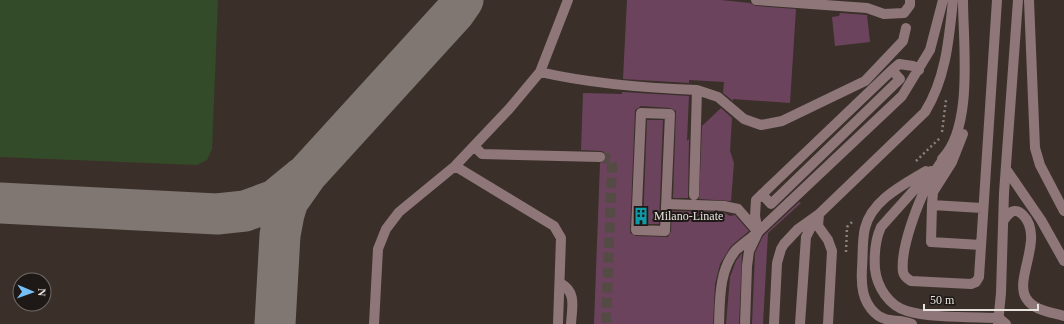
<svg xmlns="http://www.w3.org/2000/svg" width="1064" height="324" viewBox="0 0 1064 324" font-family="'Times New Roman',serif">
  <rect width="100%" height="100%" fill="#3a3029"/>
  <path fill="#344b29" d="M0 0H218L212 149 207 160 197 165 0 157Z"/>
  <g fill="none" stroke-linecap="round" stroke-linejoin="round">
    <path stroke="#807772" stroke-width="41" d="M0 203 217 214 245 211 275 200 303 177
      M275 324 280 235 284 214 288 201 307 174 454 13 463 0"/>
  </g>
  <path fill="#6c435d" d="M627 0H721L750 3 756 6 796 9 790 103 733 99V101L723 93 724 82 689 80V83L623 79Z
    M840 13 867 15 870 42 835 46 832 17 839 16Z
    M622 92 689 96 687 141 689 139 688 198H673L676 111 670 108 641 106 635 110 630 233 636 236 668 237 671 231 672 211 723 212 730 216 735 215 749 231 731 246 720 264 715 284 713 324H594L600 163 605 161 606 157 604 152 601 151 581 150 583 93 622 94Z
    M721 108 732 118 730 151 734 163 731 201 699 199 702 126Z
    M647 120H663L659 224H643Z
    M799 202 801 203 768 233 763 324H752L755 253 763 236Z
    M742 253 739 324H726L730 277 736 261Z"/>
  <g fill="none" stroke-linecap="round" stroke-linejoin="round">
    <path stroke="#544b44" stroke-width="10" stroke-dasharray="10 5" stroke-linecap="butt" d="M600 157 611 159 612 164 606 324"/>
    <path stroke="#89817c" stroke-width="2.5" stroke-dasharray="2 3" stroke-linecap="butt" d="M942 132 946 100
      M916 161 941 137
      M846 252 847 227 854 220"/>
    <path stroke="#8e7679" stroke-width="10" d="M568 0 540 72C592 84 645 88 697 90L694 195
      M756 0 867 8 884 14 904 13 910 5V0
      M1029 0 1035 148 1040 165 1064 211
      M892 70 899 64 913 66 919 70
      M697 90 718 97 744 119 761 125 782 121 865 81 903 41 906 28
      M641 113 670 114 665 231 636 230Z
      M474 146 482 154 600 157
      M946 155C940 164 934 172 929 181 918 203 900 248 903 272 904 277 908 279 911 281L971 284 976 282 979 277 997 0
      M942 159C974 127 963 43 963 0
      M455 166 554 226 561 238 558 324
      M1006 169 1041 220 1064 261
      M931 171 881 227C875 240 874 254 875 269 877 287 889 306 907 311 929 318 974 317 999 318L1006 324
      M666 204 724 206 738 209 758 232
      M932 205 933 192 952 162 963 134
      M819 214 818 226 828 240 832 251 828 324
      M1004 220C1007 216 1010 211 1015 211 1018 211 1021 213 1023 215 1045 237 1014 279 1026 298 1034 311 1051 312 1064 316
      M981 245 931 242 932 205 982 208
      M560 283C577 292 572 307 571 324
      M374 324 378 249 386 229 399 212 455 166 509 109 540 72
      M719 324C720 299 719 270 736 250 743 244 751 238 758 232L902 96 930 50 943 0
      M745 324 747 266 749 251 758 232 755 216 756 200 779 178 892 70 900 79 771 204 762 194
      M774 324 777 263 781 249 784 244 798 229 819 214 925 112C946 78 949 39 953 0
      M800 324 806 237 815 219
      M912 324C900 318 886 324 875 313 862 301 861 285 862 268 863 255 862 240 865 228 872 200 903 185 926 171
      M998 324 1001 293 1004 193 1018 0"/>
  </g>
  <defs>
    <g id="building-bare" transform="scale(1.38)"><path d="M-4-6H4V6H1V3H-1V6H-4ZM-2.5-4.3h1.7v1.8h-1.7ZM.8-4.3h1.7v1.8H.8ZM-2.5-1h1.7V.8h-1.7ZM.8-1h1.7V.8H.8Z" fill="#0f9aa8" stroke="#1e1916" stroke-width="2.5" paint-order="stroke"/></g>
  </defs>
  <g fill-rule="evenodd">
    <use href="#building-bare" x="641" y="216"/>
  </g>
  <g text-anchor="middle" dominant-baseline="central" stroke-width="4" stroke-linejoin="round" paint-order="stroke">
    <g font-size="12" fill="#e9e3df" stroke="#1e1916" text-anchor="start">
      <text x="654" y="216">Milano-Linate</text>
    </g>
  </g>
  <g transform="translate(32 292) rotate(92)"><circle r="19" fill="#1e1916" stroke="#6f6a66"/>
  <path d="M0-3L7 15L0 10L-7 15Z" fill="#76c0f7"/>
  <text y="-6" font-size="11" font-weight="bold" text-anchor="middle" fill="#e9e3df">N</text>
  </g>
  <path d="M924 304v6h114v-6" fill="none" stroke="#e9e3df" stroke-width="2"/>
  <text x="930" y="304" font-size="12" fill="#e9e3df" stroke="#1e1916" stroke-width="3" paint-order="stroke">50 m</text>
</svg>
